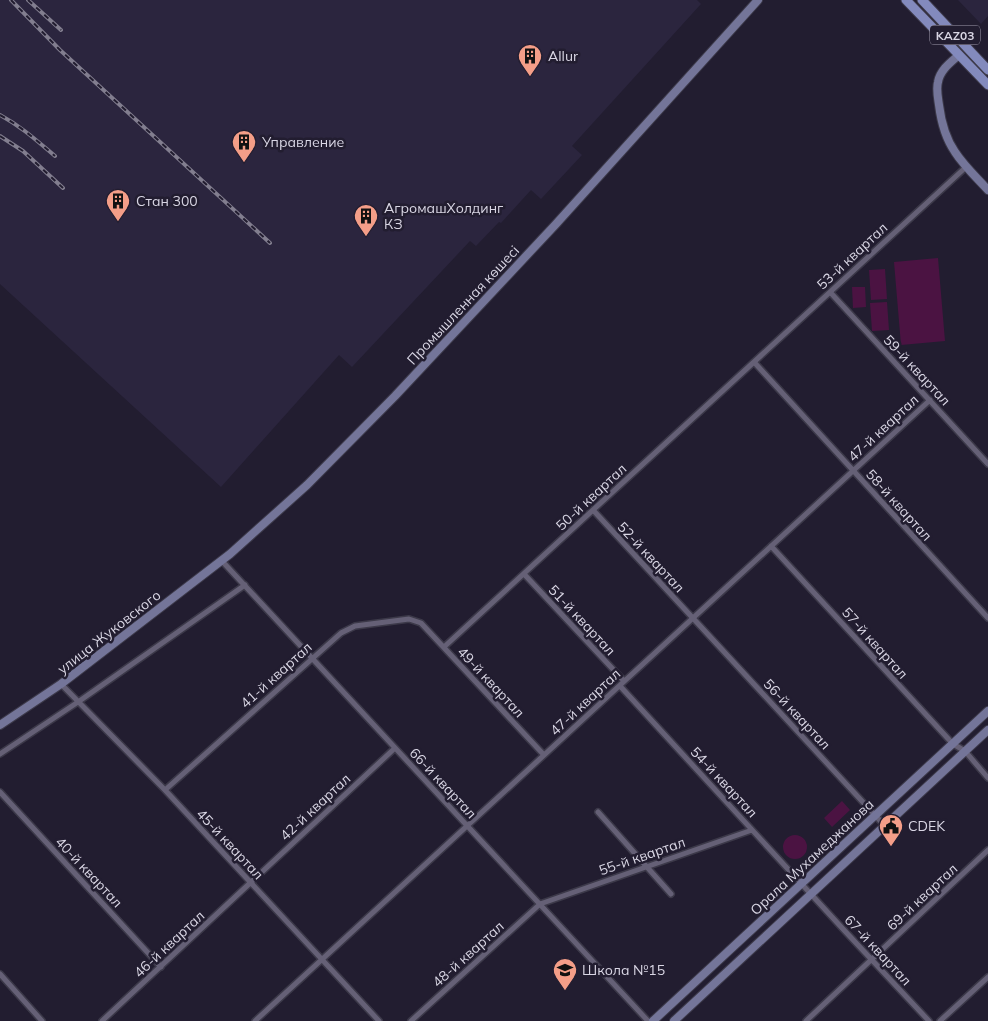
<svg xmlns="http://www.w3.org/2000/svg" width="988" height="1021" viewBox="0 0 988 1021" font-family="Mulish,sans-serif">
  <rect width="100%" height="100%" fill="#221d30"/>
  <path fill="#2b253e" d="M0 0H697L701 4 572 146 582 155 541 199 531 190 501 223 499 222 476 246 470 241 352 367 339 355 221 487 0 284Z
    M958 0H988V16L981 24Z"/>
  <path fill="#4b1342" d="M938 258 945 341 901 345 894 262Z
    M885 269 887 299 871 300 869 270Z
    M852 287H865L866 307 853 308Z
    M887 302 889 330 872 331 870 303Z
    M842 801 850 810 832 827 824 818Z
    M783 847a12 12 0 1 1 24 0a12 12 0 1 1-24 0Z"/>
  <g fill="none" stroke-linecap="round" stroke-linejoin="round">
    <g stroke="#3c3949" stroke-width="8">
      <path id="street" d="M830 292 988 464
        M754 362 988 618
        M593 510 885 826
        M771 546 953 744 965 751 988 778
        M222 561 648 1021
        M524 574 624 681
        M444 647 966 167
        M61 684 165 790 379 1021
        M620 686 843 929 929 1021
        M0 754 78 702 245 585
        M165 790 341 633 355 626 409 619 421 623 544 755
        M0 792 161 967
        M598 812 671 894
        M0 974 42 1021
        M102 1021 395 748
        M255 1021 930 400
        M411 1021 540 904 752 830
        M806 1021 988 850
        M940 1021 988 977"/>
    </g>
    <g stroke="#3c3949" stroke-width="10">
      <path id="secondary" d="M959 55C951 62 940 70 938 82 936 89 938 98 939 105 941 121 946 139 955 152 964 166 977 178 988 190
        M0 725 61 684 230 554 307 485 395 396 556 224 758 0
        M653 1021 988 711
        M674 1021 988 730"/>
    </g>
    <g stroke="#3c3949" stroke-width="11">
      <path id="primary" d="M906 0 988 85
        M922 0 988 70"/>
    </g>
    <use href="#street" stroke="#656076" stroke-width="5"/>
    <use href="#secondary" stroke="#747599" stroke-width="8"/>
    <use href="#primary" stroke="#838abd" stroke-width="9"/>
    <g stroke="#827e8f" stroke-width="4">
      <path id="rail" d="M11 0 60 50 270 243
        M28 0 61 30
        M0 115C22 127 36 140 55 156
        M0 136 23 151 63 188"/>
    </g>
    <use href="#rail" stroke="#221d30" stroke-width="2" stroke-dasharray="5.5" stroke-linecap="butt"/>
  </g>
  <defs>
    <g id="building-pin" transform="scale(1.25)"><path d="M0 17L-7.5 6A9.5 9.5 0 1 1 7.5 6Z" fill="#f49e88" stroke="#221d30"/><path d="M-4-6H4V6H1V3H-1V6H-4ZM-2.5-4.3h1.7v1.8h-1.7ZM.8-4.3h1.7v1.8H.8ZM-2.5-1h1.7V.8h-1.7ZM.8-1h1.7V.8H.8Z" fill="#111"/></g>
    <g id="civic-pin" transform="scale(1.25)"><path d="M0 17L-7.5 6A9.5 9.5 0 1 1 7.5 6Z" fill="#f49e88" stroke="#221d30"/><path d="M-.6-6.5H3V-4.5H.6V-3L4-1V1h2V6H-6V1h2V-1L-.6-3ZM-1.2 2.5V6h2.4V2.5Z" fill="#111"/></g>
    <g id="school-pin" transform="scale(1.25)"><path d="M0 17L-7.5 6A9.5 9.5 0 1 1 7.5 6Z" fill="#f49e88" stroke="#221d30"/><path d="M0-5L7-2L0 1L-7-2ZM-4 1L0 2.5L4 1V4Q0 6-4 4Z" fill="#111"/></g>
  </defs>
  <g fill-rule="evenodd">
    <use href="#building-pin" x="530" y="56"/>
    <use href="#building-pin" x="244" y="142"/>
    <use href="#building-pin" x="118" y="201"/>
    <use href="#building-pin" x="366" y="216"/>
    <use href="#civic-pin" x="891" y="826"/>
    <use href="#school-pin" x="565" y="970"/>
  </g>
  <g text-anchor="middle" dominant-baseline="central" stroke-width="5" stroke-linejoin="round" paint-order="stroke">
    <rect fill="#221d30" stroke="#a29eae" stroke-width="1" x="930" y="25.5" width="50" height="19" rx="4"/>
    <g font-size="12" font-weight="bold" fill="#d9d6e4">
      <text x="955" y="35">KАZ03</text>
    </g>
    <g font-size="14" fill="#d9d6e4" stroke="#221d30" text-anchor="start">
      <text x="548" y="56">Allur</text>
      <text x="262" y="142">Управление</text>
      <text x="136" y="201">Стан 300</text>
      <text x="384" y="208">АгромашХолдинг<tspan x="384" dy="16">КЗ</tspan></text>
      <text x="908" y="826">CDEK</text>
      <text x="582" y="970">Школа №15</text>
    </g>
    <g font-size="14" fill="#d9d6e4" stroke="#221d30">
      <text transform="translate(852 256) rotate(-43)">53-й квартал</text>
      <text transform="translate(463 305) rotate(-47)">Промышленная көшесі</text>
      <text transform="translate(917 370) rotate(47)">59-й квартал</text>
      <text transform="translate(883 428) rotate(-43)">47-й квартал</text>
      <text transform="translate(591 497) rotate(-43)">50-й квартал</text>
      <text transform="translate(899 505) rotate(48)">58-й квартал</text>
      <text transform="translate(651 557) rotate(47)">52-й квартал</text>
      <text transform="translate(582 620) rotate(47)">51-й квартал</text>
      <text transform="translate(109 632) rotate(-38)">улица Жуковского</text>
      <text transform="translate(875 643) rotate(48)">57-й квартал</text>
      <text transform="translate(276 675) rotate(-42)">41-й квартал</text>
      <text transform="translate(491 682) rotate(47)">49-й квартал</text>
      <text transform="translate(585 702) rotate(-43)">47-й квартал</text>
      <text transform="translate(797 714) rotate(47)">56-й квартал</text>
      <text transform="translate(724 782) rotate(47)">54-й квартал</text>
      <text transform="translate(443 783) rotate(47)">66-й квартал</text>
      <text transform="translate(315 807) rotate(-43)">42-й квартал</text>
      <text transform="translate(230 844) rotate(47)">45-й квартал</text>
      <text transform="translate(642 856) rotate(-19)">55-й квартал</text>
      <text transform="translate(812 857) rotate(-43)">Орала Мухамеджанова</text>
      <text transform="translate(89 872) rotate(47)">40-й квартал</text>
      <text transform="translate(922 897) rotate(-43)">69-й квартал</text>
      <text transform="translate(169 944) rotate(-43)">46-й квартал</text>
      <text transform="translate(878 950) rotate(47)">67-й квартал</text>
      <text transform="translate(468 954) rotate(-42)">48-й квартал</text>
    </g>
  </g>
</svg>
